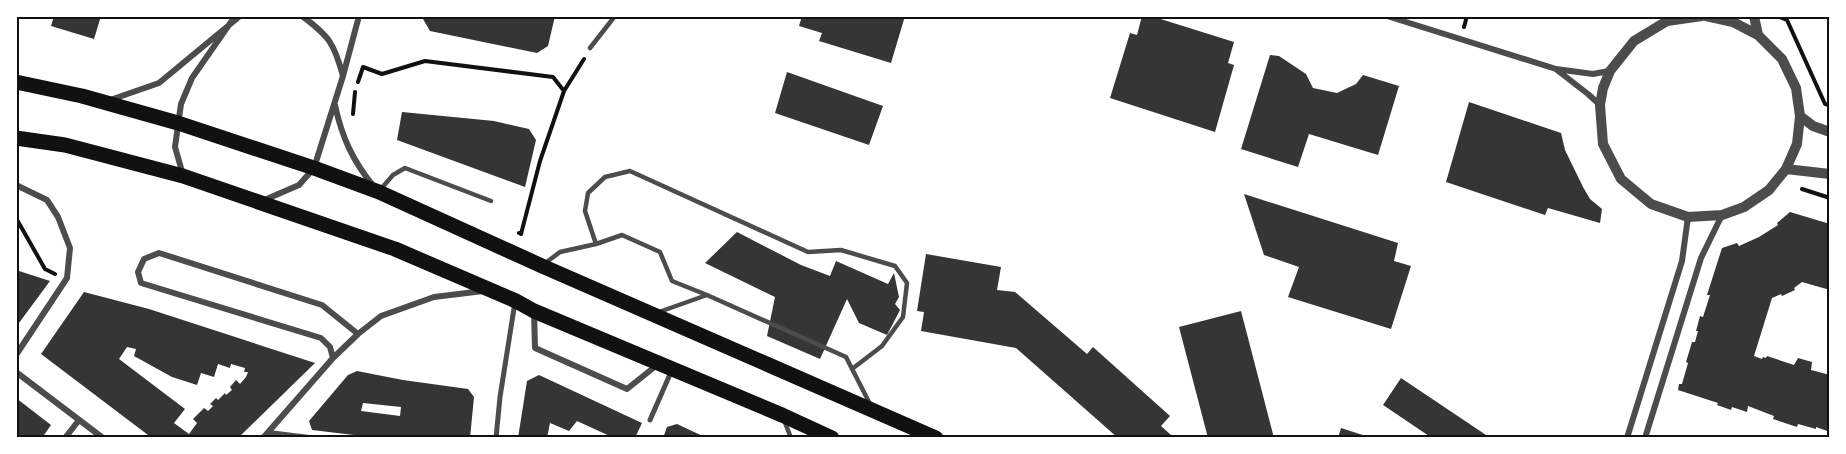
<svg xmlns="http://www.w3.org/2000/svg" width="1846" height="454" viewBox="0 0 1846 454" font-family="Figtree,sans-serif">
  <rect width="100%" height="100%" fill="#fff"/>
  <path fill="#353535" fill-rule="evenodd" d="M54 16H101L94 39 51 26Z
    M423 16H555L548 46 537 53 430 31 423 19Z
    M802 16H905L891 63 819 41 822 33 799 26Z
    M1142 16H1151L1234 42 1228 63 1234 65 1215 132 1110 98 1130 33 1137 35Z
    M1270 55 1279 56 1306 74 1313 88 1337 93 1356 84 1363 75 1399 86 1378 155 1309 134 1298 167 1241 149Z
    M787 72 883 106 869 145 775 113Z
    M1469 102 1561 133 1565 150 1583 187 1590 199 1602 209 1600 223 1548 208 1545 215 1446 182Z
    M402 112 494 121 529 129 536 140 525 187 397 140Z
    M1244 194 1398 243 1394 261 1411 266 1391 329 1288 297 1299 267 1264 255Z
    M1790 212 1830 224V290L1802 282 1794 288 1795 290 1782 296 1781 294 1772 298 1754 356 1762 359 1763 357 1766 358 1767 356 1794 365 1798 358 1812 362 1811 370 1830 375V432L1816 427V429L1798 424 1797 427 1773 419 1774 416 1748 406 1747 412 1732 407 1731 410 1717 405 1718 403 1678 390 1679 384H1682L1688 363 1686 362 1692 342H1695L1698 331H1696L1700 316 1703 317 1710 295H1707L1722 248 1737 243 1739 246 1759 237 1778 225 1777 223Z
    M737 232 801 265 830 276 836 261 888 284 894 273 899 297 895 304 900 310 887 335 859 323 847 299 820 359 767 336 775 297 705 263Z
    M926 254 1001 267 997 290 1015 292 1087 354 1093 347 1170 416 1161 426 1171 435 1168 438H1118L1016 348 921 331 924 312 917 311Z
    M16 270 50 281 16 327Z
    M84 292 149 309 315 363 238 438H152L41 354ZM127 347 136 349 134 356 172 377 197 385 201 373 214 377 218 364 230 368 231 364 245 368 244 372H248L246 377 240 384 236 380 230 387 232 390 226 395 225 393 218 400 216 398 210 404 213 406 208 411 204 408 193 419 197 423 189 434 174 423 185 409 119 359Z
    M1241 311 1274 438H1208L1179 327Z
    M357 371 403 380 468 389 474 397 470 438H379L312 430 309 421 348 375ZM363 403 401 407 400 416 361 411Z
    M539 375 642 423 635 438H614L577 421 569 431 550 423 547 438H518L527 381Z
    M1401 378 1486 435 1484 438H1432L1383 405Z
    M16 398 51 425 42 438H16Z
    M677 424 707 438H663L667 427Z
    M1341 428 1369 437V438H1338Z"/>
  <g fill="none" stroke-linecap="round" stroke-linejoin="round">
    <path stroke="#111" stroke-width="4" d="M1777 16 1787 20 1825 104 1830 105
      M1464 27 1467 16
      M358 82 363 67 382 74 425 61 553 77 564 91
      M353 114 355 92
      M1802 189 1830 198
      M16 218 45 269 55 274
      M519 233 521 234 540 161 564 91 584 59"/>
    <path stroke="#4c4c4c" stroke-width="4.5" d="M590 48 615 16
      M380 190 393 175 405 168 491 201
      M596 244 585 211 588 193 605 177 630 171 808 252 841 250 895 266 907 283 903 317 882 346 852 369
      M544 264 560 252 596 244 622 235 660 252 672 281 707 295 846 357 870 404
      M659 312 707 295
      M784 420 791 438"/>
    <path stroke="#4c4c4c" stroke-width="5" d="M650 420 671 372
      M496 438 500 397 515 302"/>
    <path stroke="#4c4c4c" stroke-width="6" d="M302 16C329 36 334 43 343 76
      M1387 16 1556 69 1593 74 1609 71
      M1557 70 1588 94 1600 105
      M110 100 159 83 240 16
      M335 105C342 138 353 161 374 187
      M183 175 175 147 181 104 192 78 231 22
      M16 185 47 200 58 217 70 248 67 278 16 355
      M262 201 299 185 314 168 343 76 359 16
      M534 311 535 348 627 389 657 365
      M333 358 330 347 321 338 141 283 138 272 144 259 159 253 322 305 358 334
      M16 372 103 438
      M269 433 309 438
      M65 438 79 420
      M263 438 333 358 358 334 381 316 434 297 483 291
      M1627 438 1682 261 1688 217
      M1645 438 1701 258 1722 215"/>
    <path stroke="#4c4c4c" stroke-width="10" d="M1702 16 1667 21 1634 41 1610 71 1603 88 1600 105 1603 144 1621 179 1651 204 1688 217 1722 215 1744 207 1769 190 1786 169 1797 144 1800 116 1796 88 1782 59 1758 35 1733 22 1706 16
      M1754 16 1758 35
      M1800 116 1813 126 1830 132
      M1786 169 1830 174"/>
    <path stroke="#111" stroke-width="15" d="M16 82 82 96 178 123 314 168 379 192 542 266 936 438
      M16 138 65 145 183 176 395 249 516 301 534 311 782 415 832 438"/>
  </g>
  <rect width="1846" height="454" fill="none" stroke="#ffffff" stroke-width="36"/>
  <rect x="18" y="18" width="1810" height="418" fill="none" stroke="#111" stroke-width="2"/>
</svg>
